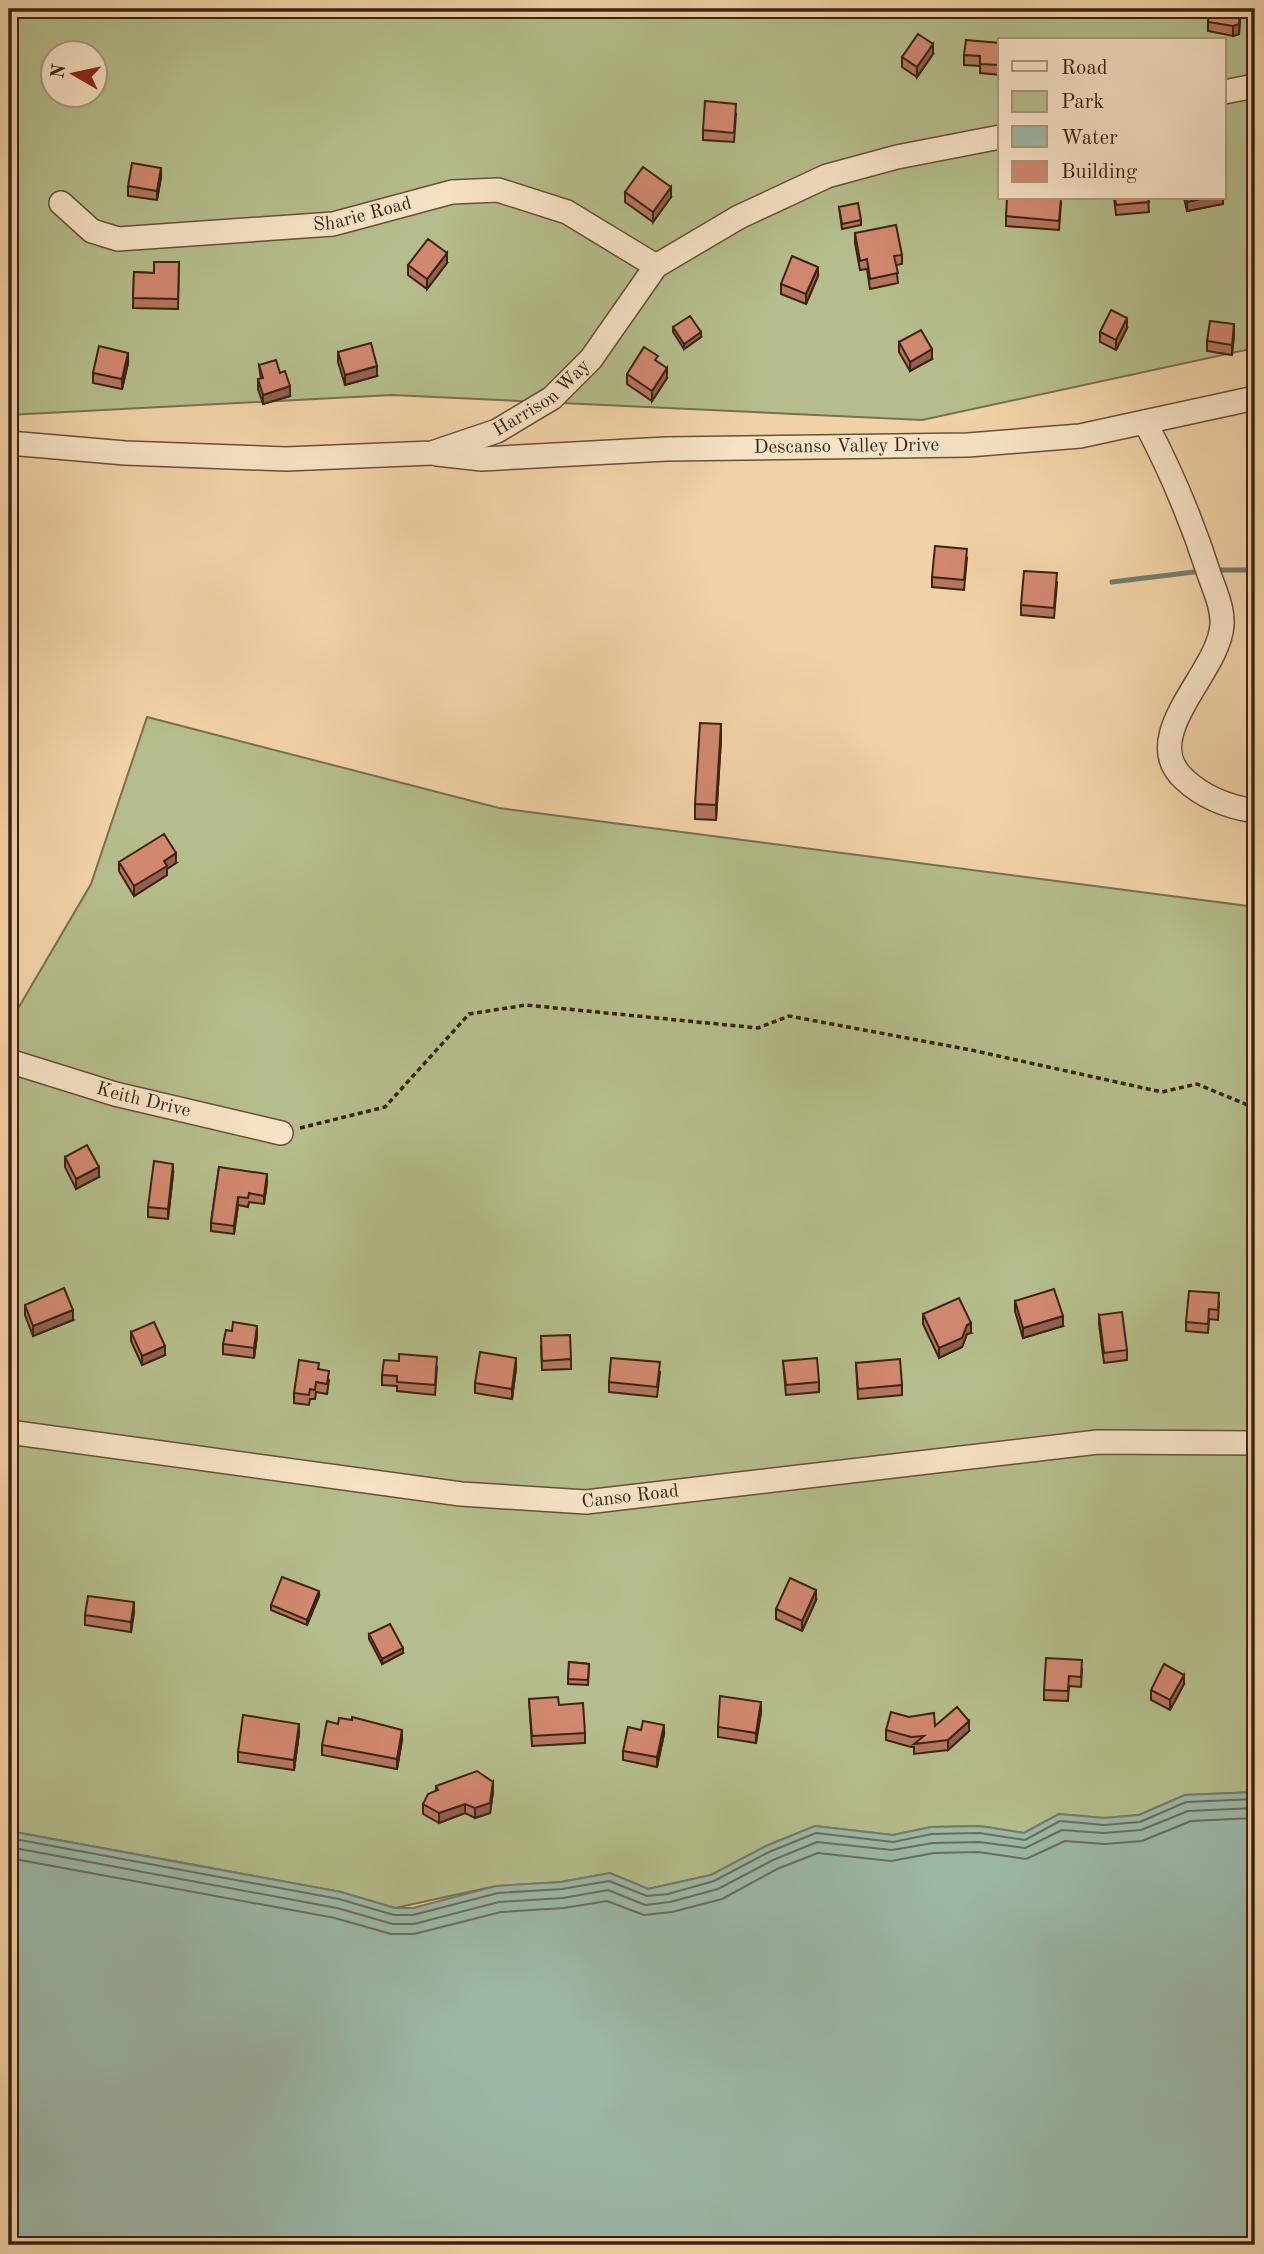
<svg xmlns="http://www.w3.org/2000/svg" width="1264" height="2254" viewBox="0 0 1264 2254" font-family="'Old Standard TT',serif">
  <rect width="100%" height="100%" fill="#f1d2a6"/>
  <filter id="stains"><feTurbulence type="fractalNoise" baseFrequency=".00286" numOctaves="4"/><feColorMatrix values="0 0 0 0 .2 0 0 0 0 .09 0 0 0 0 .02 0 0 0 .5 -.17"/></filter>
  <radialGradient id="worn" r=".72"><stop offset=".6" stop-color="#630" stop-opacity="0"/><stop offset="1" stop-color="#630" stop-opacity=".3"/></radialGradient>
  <path fill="#b4bd8b" stroke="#787050" stroke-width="2" fill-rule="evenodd" d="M9 9H1255V348L922 420 392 395 9 415ZM1000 40H1224V198H1000ZM52 52H94V94H52Z
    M147 717 499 808 1255 907V1792L1185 1795 1139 1815 1104 1818 1059 1814 1024 1833 980 1826 931 1827 893 1835 815 1826 766 1846 711 1875 648 1889 610 1873 561 1882 496 1886 395 1908 341 1892 9 1831V1024L91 884Z"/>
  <path fill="#9bb8a7" stroke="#757c6c" stroke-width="2" d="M1255 1792V2245H9V1831L341 1892 395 1908H413L496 1886 561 1882 610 1873 648 1889 711 1875 766 1846 815 1826 893 1835 931 1827 980 1826 1024 1833 1059 1814 1104 1818 1139 1815 1185 1795Z"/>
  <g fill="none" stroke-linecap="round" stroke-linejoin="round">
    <path stroke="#6b6e5e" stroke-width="2" d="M9 1838 339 1899 394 1915H413L498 1893 562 1889 609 1881 647 1896 668 1894 714 1881 769 1852 816 1833 893 1842 932 1834 979 1833 1025 1840 1060 1821 1104 1825 1140 1822 1186 1802 1255 1799
      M9 1847 337 1908 393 1924H414L499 1902 563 1898 608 1890 645 1905 670 1902 718 1889 773 1860 817 1842 892 1850 933 1843 979 1842 1025 1848 1062 1830 1103 1833 1141 1830 1188 1811 1255 1808
      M9 1858 335 1918 391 1934H414L501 1912 564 1908 607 1901 644 1915 672 1912 722 1899 777 1869 818 1853 891 1861 934 1853 978 1852 1026 1859 1065 1841 1105 1844 1142 1841 1191 1821 1255 1818"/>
    <path stroke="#757c6c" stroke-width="5" d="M1212 570H1255
      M1112 582 1202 571"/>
    <g stroke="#684f38" stroke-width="26">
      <g id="minor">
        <path d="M1224 92 1255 86"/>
        <path id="s1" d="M61 203 92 231 118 239 333 224 452 192 498 190 567 212 656 266"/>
        <path d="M1145 422C1171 471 1192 521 1209 574 1215 591 1223 608 1222 625 1219 673 1137 736 1184 779 1204 798 1228 807 1255 811"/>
        <path id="s2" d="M9 443 125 453 286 459 432 453 497 431 552 398 591 359 656 266 739 217 827 176 897 157 1000 137"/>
        <path id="s3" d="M437 454 482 459 666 449 968 445 1080 436 1255 398"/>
        <path id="s4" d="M9 1061 115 1094 281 1133"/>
        <path id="s5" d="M9 1432 461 1494 586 1502 1098 1442 1255 1443"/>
      </g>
    </g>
    <path stroke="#3b2314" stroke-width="3.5" stroke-dasharray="5 3.5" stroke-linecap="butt" d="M300 1128 385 1107 469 1014 526 1005 758 1028 789 1016 971 1050 1162 1092 1197 1084 1255 1108"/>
    <use href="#minor" stroke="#f6e2c5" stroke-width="23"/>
  </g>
  <path fill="#b4755f" stroke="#3b2314" stroke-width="2" d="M1241 9 1239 34 1233 36 1208 31V22Z
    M1000 43V75L980 73V66L964 65V55Z
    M933 54 917 77 902 67V57Z
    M736 114 734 142 703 140V130Z
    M161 177 157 200 128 196V186Z
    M625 192 671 197 653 222 625 202Z
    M1114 198H1148L1149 212 1116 215Z
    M1184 198H1223V204L1187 211Z
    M1061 203 1059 230 1006 226V216Z
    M839 207 861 220V225L842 229Z
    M855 233 902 255V264L896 265 898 283 870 289 867 269 860 270 855 243Z
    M179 262 178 309 133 308 134 272 154 273Z
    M447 263 427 289 408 275V265Z
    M818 276 806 304 781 294V284Z
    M673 327 701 337 684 349 673 332Z
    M1127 328 1116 350 1100 342V332Z
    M1234 334 1232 355 1207 351V341Z
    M899 342 932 359 910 371 899 352Z
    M338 352 377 376 345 385 338 362Z
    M128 363 122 389 93 383V373Z
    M259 365 290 396 263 404 258 389V379H261Z
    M627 374 667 378 652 401 627 384Z
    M967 558 964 590 932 587V577Z
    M1057 583 1054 618 1021 615V605Z
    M721 739 716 820 695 819V804Z
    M119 862 176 863 167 869V875L134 896 119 871Z
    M65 1157 99 1177 76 1189 65 1167Z
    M219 1167 267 1182 264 1204 249 1202 248 1207 238 1205 234 1234 211 1231V1223Z
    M173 1174 168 1219 148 1217V1207Z
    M1015 1301 1063 1326 1023 1338 1015 1311Z
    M1219 1303 1218 1320 1209 1319 1208 1333 1186 1331V1322Z
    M25 1305 73 1320 33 1336 25 1315Z
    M923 1314 971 1333 967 1334 962 1347 939 1358 923 1324Z
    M1099 1315 1127 1350V1360L1104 1363 1099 1324Z
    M232 1331 257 1336 254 1358 223 1354V1344Z
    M131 1332 165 1355 142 1365 131 1341Z
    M541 1346 571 1359V1369L542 1370Z
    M783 1361 819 1382V1392L786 1395Z
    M856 1363 902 1385V1395L858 1399Z
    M437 1367 435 1395 397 1391V1386L382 1385V1375Z
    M516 1368 512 1399 475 1393V1383Z
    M319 1369 329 1380 327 1394 316 1392 315 1399H310L309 1405 294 1403V1393Z
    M660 1372 657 1397 609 1392V1382Z
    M319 1596 307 1625 271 1610V1605Z
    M816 1600 802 1631 776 1619V1609Z
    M134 1612 131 1632 85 1625V1615Z
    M369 1634 403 1653 382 1664 369 1639Z
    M569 1662 589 1664 588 1685 568 1684Z
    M1082 1669 1081 1687 1069 1686 1068 1701 1044 1700V1690Z
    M1184 1684 1170 1710 1151 1700V1690Z
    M529 1699 559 1705 585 1733V1743L532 1746Z
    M761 1712 756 1743 718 1737V1727Z
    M338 1724 402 1740 397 1769 322 1755V1745Z
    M935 1726 969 1731 948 1750 914 1754V1747H911L886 1740V1730Z
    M299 1733 294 1770 238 1762V1752Z
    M664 1734 657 1767 623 1760V1751Z
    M436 1786 493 1792 490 1813 475 1818 465 1813 439 1823 423 1814V1804L436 1790Z"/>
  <path fill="#925f4e" stroke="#3b2314" stroke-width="2" d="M1240 9 1239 34 1233 36V26Z
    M933 44V54L917 77V67Z
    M161 168V177L157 200V191Z
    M671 187V197L653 222V212Z
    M1204 198H1223V204L1187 211V202Z
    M447 253V263L427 289V279Z
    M818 267V276L806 304V294Z
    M1127 318V328L1116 350V340Z
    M1234 324V334L1232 355V345Z
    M701 332V337L684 349V344Z
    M932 349V359L910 371V362Z
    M128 353V363L122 389V379Z
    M377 366V376L345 385V375Z
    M667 368V378L652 401V391Z
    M290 386V396L263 404V395Z
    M721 724V739L716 820V805Z
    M176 853V863L167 869V875L134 896V886L164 861Z
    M173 1164V1174L168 1219V1209Z
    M99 1167V1177L76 1189V1179Z
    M267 1174V1182L264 1204V1196Z
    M238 1197V1205L234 1234V1226Z
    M73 1310V1320L33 1336V1326Z
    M1063 1316V1326L1023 1338V1328Z
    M971 1323V1333L967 1334 962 1347 939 1358V1348L967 1325Z
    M257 1326V1336L254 1358V1348Z
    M165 1346V1355L142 1365V1356Z
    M516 1358V1368L512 1399V1389Z
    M816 1590V1600L802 1631V1621Z
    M319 1591V1596L307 1625V1620Z
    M134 1602V1612L131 1632V1622Z
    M403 1648V1653L382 1664V1659Z
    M1184 1675V1684L1170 1710V1700Z
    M761 1702V1712L756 1743V1733Z
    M969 1721V1731L948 1750V1740Z
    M299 1724V1733L294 1770V1760Z
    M664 1725V1734L657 1767V1757Z
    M402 1730V1740L397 1769V1759Z
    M493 1782V1792L490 1813 475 1818V1808Z
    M465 1804V1813L439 1823V1813Z"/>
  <path fill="#d1886f" stroke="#3b2314" stroke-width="2" d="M1209 9H1240L1239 24 1233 26 1208 22Z
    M918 34 933 44 917 67 902 57Z
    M966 40 1000 43V65L980 64V56L964 55Z
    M705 101 736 104 734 133 703 130Z
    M132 163 161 168 157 191 128 186Z
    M643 167 671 187 653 212 625 192Z
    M1007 198H1061L1059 221 1006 216Z
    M1115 198H1148L1149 202 1116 205Z
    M1186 198H1204L1187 202Z
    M858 203 861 220 842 224 839 207Z
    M896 225 902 255 894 256 898 273 870 279 867 259 860 261 855 233Z
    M428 239 447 253 427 279 408 265Z
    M792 256 818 267 806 294 781 284Z
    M154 262H179L178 299 133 298 134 272 154 273Z
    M1111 310 1127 318 1116 340 1100 332Z
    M690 316 701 332 684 344 673 327Z
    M1210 321 1234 324 1232 345 1207 341Z
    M921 330 932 349 910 362 899 342Z
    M371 343 377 366 345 375 338 352Z
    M99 346 128 353 122 379 93 373Z
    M644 347 658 356 655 360 667 368 652 391 627 374Z
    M276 360 280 373 285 371 290 386 263 395 258 379 263 378 259 365Z
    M935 546 967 549 964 580 932 577Z
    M1024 571 1057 573 1054 608 1021 605Z
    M700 723 721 724 716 805 695 804Z
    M164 834 176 853 164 861 167 866 134 886 119 862Z
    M87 1145 99 1167 76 1179 65 1157Z
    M154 1161 173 1164 168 1209 148 1207Z
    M219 1167 267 1174 264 1196 249 1193 248 1198 238 1197 234 1226 211 1223Z
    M64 1288 73 1310 33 1326 25 1305Z
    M1054 1289 1063 1316 1023 1328 1015 1301Z
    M1189 1291 1219 1293 1218 1310 1209 1309 1208 1324 1186 1322Z
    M959 1298 971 1323 967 1325 962 1338 939 1348 923 1314Z
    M1122 1312 1127 1350 1104 1353 1099 1315Z
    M154 1322 165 1346 142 1356 131 1332Z
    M233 1322 257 1326 254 1348 223 1344 226 1330 232 1331Z
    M570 1335 571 1359 542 1361 541 1336Z
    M480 1352 516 1358 512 1389 475 1383Z
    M399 1354 437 1357 435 1385 397 1382V1376L382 1375 384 1360 399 1361Z
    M611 1358 660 1362 657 1387 609 1382Z
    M817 1358 819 1382 786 1385 783 1361Z
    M900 1359 902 1385 858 1389 856 1363Z
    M299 1360 319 1363 318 1369 329 1371 327 1384 316 1382 315 1390 310 1389 309 1395 294 1393Z
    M282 1577 319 1591 307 1620 271 1605Z
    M790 1578 816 1590 802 1621 776 1609Z
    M88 1596 134 1602 131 1622 85 1615Z
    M390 1624 403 1648 382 1659 369 1634Z
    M1046 1658 1082 1660 1081 1677 1069 1676 1068 1691 1044 1690Z
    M569 1662 589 1664 588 1680 568 1679Z
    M1164 1664 1184 1675 1170 1700 1151 1690Z
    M720 1696 761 1702 756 1733 718 1727Z
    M558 1697 559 1705 583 1703 585 1733 532 1736 529 1699Z
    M957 1707 969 1721 948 1740 914 1744 924 1736 911 1737 886 1730 891 1712 909 1717 934 1713 935 1726Z
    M243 1715 299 1724 294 1760 238 1752Z
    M352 1717 402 1730 397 1759 322 1745 327 1721 338 1724 339 1718 352 1720Z
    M643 1721 664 1725 657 1757 623 1751 628 1727 641 1730Z
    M477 1771 493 1782 490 1803 475 1808 465 1804 439 1813 423 1804 428 1794 438 1790 436 1786Z"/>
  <g text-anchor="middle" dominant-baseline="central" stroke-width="5" stroke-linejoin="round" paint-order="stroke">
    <g font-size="19" fill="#3b2314" stroke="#f6e2c5">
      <text stroke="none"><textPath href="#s1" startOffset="315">Sharie Road</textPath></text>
      <text stroke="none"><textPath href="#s2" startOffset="548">Harrison Way</textPath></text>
      <text stroke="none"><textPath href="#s3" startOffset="410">Descanso Valley Drive</textPath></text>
      <text stroke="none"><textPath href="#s4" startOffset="140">Keith Drive</textPath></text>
      <text stroke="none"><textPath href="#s5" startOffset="626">Canso Road</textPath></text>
    </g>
  </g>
  <rect width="1264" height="2254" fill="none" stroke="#f1d2a6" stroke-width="35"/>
  <rect x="10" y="10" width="1243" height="2233" fill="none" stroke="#3b2314" stroke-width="3.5"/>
  <rect x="18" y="18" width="1229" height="2219" fill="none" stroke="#3b2314" stroke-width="2"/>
  <rect x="998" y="38" width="228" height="161" fill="#f6e2c5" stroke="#ab967e" stroke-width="2"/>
  <rect x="1012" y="61" width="35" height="10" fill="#f6e2c5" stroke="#ab967e" stroke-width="2"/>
  <text x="1061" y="74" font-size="21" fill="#3b2314">Road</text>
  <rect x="1012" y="91" width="35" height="21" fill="#b4bd8b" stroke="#ab967e" stroke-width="2"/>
  <text x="1061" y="108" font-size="21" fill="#3b2314">Park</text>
  <rect x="1012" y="126" width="35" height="21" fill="#9bb8a7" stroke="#ab967e" stroke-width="2"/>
  <text x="1061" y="144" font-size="21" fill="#3b2314">Water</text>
  <rect x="1012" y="161" width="35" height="21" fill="#d1886f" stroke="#ab967e" stroke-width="2"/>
  <text x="1061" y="178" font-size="21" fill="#3b2314">Building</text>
  <g transform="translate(74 74) rotate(279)"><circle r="33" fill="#f6e2c5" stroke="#ab967e" stroke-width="2"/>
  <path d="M0-5L12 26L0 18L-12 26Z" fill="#8f2418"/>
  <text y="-10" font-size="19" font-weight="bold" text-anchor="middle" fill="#3b2314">N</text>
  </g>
  <rect width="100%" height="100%" filter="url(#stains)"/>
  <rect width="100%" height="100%" fill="url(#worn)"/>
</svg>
